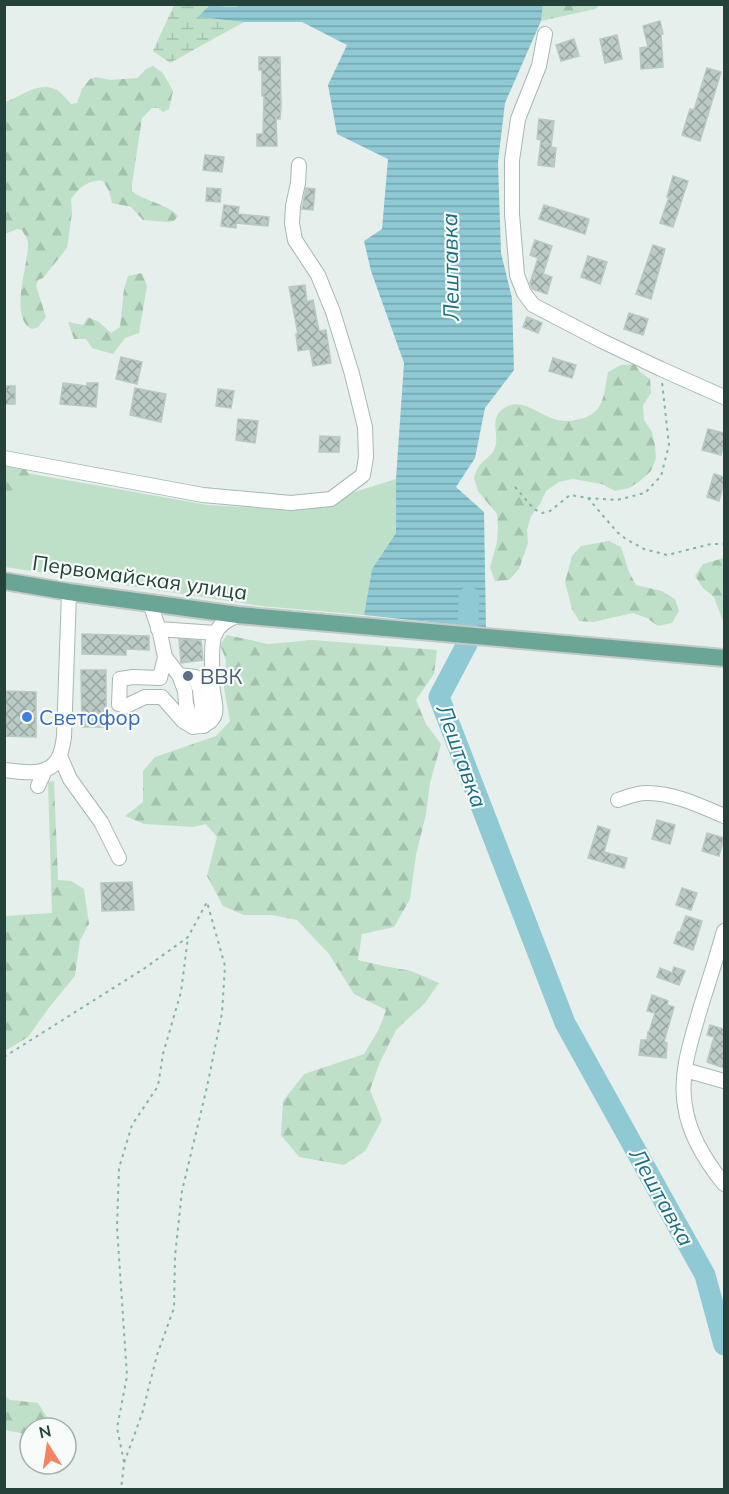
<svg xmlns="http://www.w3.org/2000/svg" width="729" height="1494" viewBox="0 0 729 1494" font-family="Mulish,sans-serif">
  <defs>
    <pattern id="forest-firs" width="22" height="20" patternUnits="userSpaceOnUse" patternTransform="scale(1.5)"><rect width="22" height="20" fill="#bfe0c8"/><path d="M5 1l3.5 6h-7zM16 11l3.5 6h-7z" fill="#a4c1ad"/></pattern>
    <pattern id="wetland-marsh" width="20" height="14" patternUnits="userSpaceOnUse" patternTransform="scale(1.5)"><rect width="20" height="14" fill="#bfe0c8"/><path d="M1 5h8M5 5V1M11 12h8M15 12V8" fill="none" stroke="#a4c1ad"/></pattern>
    <pattern id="water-rules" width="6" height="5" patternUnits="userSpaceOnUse" patternTransform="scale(1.5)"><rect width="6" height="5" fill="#8ec9d4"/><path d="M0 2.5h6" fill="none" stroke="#74a5ad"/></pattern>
    <pattern id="building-cross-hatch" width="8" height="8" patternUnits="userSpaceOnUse" patternTransform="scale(1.5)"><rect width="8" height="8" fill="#bbcac4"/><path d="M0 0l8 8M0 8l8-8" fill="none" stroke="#98a6a0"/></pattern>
  </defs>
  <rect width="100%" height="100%" fill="#e6efeb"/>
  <path fill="#bfe0c8" d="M4 469 208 505 297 510 396 479V533L372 569 364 615 261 606 5 567Z"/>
  <path fill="url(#forest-firs)" d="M543 5V4L600 5 595 9 541 21Z
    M153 66 163 73 173 91 169 109 163 112 158 108H152L142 118 132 184V191C145 202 166 203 178 216L174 221 168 222 143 220 131 207 112 203 109 191 103 181C88 179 79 188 71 199L72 213 67 248 43 278 38 280 36 286 46 317 38 327 32 329C8 318 29 263 28 243 28 239 24 234 22 230L17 229 5 234V102C21 97 39 80 57 90 62 93 67 100 71 104L77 103 82 89 90 79 96 77 110 80 137 78 146 69Z
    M142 273 147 286 139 333 125 338 113 354 92 348 86 339H74L68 322 83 325 88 317 99 322 111 333 120 327 124 289 128 276Z
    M635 364 639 371 650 379 651 393 643 405 644 420 652 432 655 445 656 458 651 471 640 481 629 488 615 491 602 484 573 479 559 482 546 491 540 504 531 516 527 530 528 543 519 569 509 580 495 581 490 568 497 542 498 527 497 514 478 491 474 478C475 474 477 469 479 466 485 458 494 455 496 444 498 431 489 416 506 407 522 397 541 416 557 420 565 422 573 421 580 419 605 414 604 392 608 372L621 365Z
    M5 450 9 451 33 478 25 491 5 500Z
    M609 541 621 547 629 572 636 585 662 591 675 599 679 611 672 623 658 626 647 618 633 613 593 622 579 621 572 609 565 582 572 556 581 546Z
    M724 558V624L714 597 703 588 695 576 703 564Z
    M227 635 268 644 313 640 437 650 434 674 416 700 426 724 441 744 430 783 426 814 416 855 410 899 394 927 362 934 358 960 384 966 411 971 439 983 425 1003 396 1030 380 1062 370 1090 382 1120 365 1151 344 1165 299 1157 281 1135 283 1101 304 1074 364 1054 379 1029 386 1010 354 994 329 954 297 920 272 915H244L223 906 207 876 217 837 206 824 193 827 144 824 125 816 143 802V771L155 757 216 736 230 721 224 688 226 660 220 645Z
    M54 781 58 880 71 881 84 889 89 924 80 940 75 976 51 1005 28 1037 5 1051V916L52 913 48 782Z
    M5 1396 10 1400 38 1403 50 1422 45 1428H30V1435L5 1430Z"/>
  <path fill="url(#wetland-marsh)" d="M174 5H246L235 8 209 7 199 17 244 22 170 63 153 51Z"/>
  <path fill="url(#water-rules)" d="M246 4 543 5 541 21 505 103 498 162 501 253 512 298 514 370 485 408 475 458 456 487 484 512 486 628 364 615 372 569 396 533V479L404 363 371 271 364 241 382 229 388 159 337 134 328 85 347 45 302 22H244L198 17 209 6 235 7Z"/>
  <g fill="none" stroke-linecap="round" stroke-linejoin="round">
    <path stroke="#8ec9d4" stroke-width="21" d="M469 597 467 644 439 697 565 1023 705 1275 724 1345"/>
  </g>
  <path fill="url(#building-cross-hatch)" stroke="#b8c9c2" stroke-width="1.5" d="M660 21 663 34H661L663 67 641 69 640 48 648 47 643 26Z
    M617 35 622 59 605 63 600 39Z
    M574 39 579 56 561 61 556 45Z
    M259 57H280L281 106 280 119H276L277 146H257V134H263L264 96H262V70H259Z
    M707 68 721 72 700 141 682 135 690 109 694 110Z
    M539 119 554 121 551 147 556 148 554 167 538 165 541 140 537 139Z
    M205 155 224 157 222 172 203 170Z
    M673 176 688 181 673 227 660 223 669 197H667Z
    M207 188 221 189 220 202 206 201Z
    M306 188 315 189 313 210 302 209Z
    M224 205 239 207 238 214 269 217 268 226 236 223V228L221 226Z
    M544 205 589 219 585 234 539 219Z
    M535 240 552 246 543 274 552 277 547 294 532 289 530 283 538 258 530 255Z
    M653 245 665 249 651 299 636 294Z
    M588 256 607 262 600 284 581 277Z
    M305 285 307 302 313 300 319 331 326 330 331 363 313 366 310 349 298 351 296 334H298L289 287Z
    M629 313 648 319 643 335 624 329Z
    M527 317 542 323 538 333 523 327Z
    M121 357 142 362 137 384 116 379Z
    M553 358 576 365 572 378 549 371Z
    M63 383 87 386V383H98L96 407 60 404Z
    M6 386H15V404H5Z
    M135 388 166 394 161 422 130 415Z
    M218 389 234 391 231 408 216 406Z
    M238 419 258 421 255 443 236 440Z
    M708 429 724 433V442L721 455 702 450Z
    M320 436 340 437 339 452H319Z
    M714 474 724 477V482L719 501 707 497Z
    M82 634 149 636V650L126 649V655L82 654Z
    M179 639 201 641 203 660 181 663Z
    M81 670H106V727H82Z
    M4 691 36 692V737L4 736Z
    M657 820 675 825 670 844 652 839Z
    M598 826 610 830 604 852 627 858 624 868 588 858Z
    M707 833 724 838 719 856 702 851Z
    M132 882 134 910 102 911 101 883Z
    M682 888 697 893 691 910 676 905Z
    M686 916 702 921 693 950 674 943 678 932H680Z
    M674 967 685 971 679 985 657 977 660 968 672 973Z
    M652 995 668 1001 667 1005 674 1007 664 1042 667 1043 666 1058 639 1055 641 1040H647L648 1032H649L655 1013 647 1011Z
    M710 1025 724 1029V1068L707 1062 714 1037 707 1035Z"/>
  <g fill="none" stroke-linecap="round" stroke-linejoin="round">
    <g stroke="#a8b8b2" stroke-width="16">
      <path id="minor" d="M545 34 539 66 518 119 512 160V214L517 275 524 293 533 305 602 341 661 369 724 397
        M4 458 203 495 291 503 331 499 363 475 366 457 365 427 352 374 333 312 318 275 295 240 292 223 293 206 298 183 299 165
        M150 603 160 633 165 657 160 678 133 677 120 679 119 704 126 706 145 697H162L183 721 193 727C200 726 209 725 213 718 218 711 214 699 213 691 211 681 213 672 212 663 212 635 212 627 238 615
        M158 629 216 633
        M165 657 179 675 185 691 186 704 193 727
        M179 675 195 677 200 690 204 726
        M60 756 70 779 101 822 119 858
        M4 770C23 772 49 778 59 757 62 751 63 744 64 737L69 592
        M38 786 45 770
        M618 800C627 797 636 793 646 793 671 792 701 806 724 816
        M724 931C717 956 709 981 701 1006 692 1038 679 1073 685 1106 689 1134 707 1163 724 1184
        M685 1070 724 1081"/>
    </g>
    <g stroke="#c2cac8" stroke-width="20">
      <path id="major" d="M4 581 69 592 238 615 724 658"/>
    </g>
    <path stroke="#86b3a5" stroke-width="2" stroke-dasharray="3 4.5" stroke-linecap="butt" d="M515 487 534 509 542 513 550 511 570 495 588 498 617 532 626 539 644 549 667 555 711 544H724
      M588 498 617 500 645 493 661 476 669 445 662 382
      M4 1057 145 968 188 937 207 902 225 966 222 1013 207 1087 182 1191 175 1256 174 1308 157 1355 142 1414 124 1463 121 1490
      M124 1462 117 1428 127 1376 117 1227 119 1168 132 1125 158 1086 163 1054 181 992 188 937"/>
    <use href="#minor" stroke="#fff" stroke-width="14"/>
    <use href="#major" stroke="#6aa596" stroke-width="16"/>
  </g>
  <circle fill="#5c6f8a" stroke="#f7fbf9" stroke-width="2" cx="188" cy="676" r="6"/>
  <circle fill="#3f7fe0" stroke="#f7fbf9" stroke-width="2" cx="27" cy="717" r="6"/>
  <g text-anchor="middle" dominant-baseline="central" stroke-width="4.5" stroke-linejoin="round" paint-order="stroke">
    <g font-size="21" fill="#24423a" stroke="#f7fbf9">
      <text transform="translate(140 577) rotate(8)">Первомайская улица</text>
    </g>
    <g font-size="21" fill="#4e5e75" stroke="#f7fbf9" text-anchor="start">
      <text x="200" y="676">ВВК</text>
    </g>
    <g font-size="21" fill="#366cbe" stroke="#f7fbf9" text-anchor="start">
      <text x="39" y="717">Светофор</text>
    </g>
    <g font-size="22" font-style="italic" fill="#1c6f80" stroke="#f7fbf9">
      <text transform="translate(450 267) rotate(-91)">Лештавка</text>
      <text transform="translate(462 756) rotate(70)">Лештавка</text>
      <text transform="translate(662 1197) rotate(61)">Лештавка</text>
    </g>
  </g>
  <rect width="729" height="1494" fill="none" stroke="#24423a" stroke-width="12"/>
  <g transform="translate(48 1446) rotate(348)"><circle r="28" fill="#f7fbf9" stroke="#a3b1ad" stroke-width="1.5"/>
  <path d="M0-4.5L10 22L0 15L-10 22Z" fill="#f4845f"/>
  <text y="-9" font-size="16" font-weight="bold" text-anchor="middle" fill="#24423a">N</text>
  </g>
</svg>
